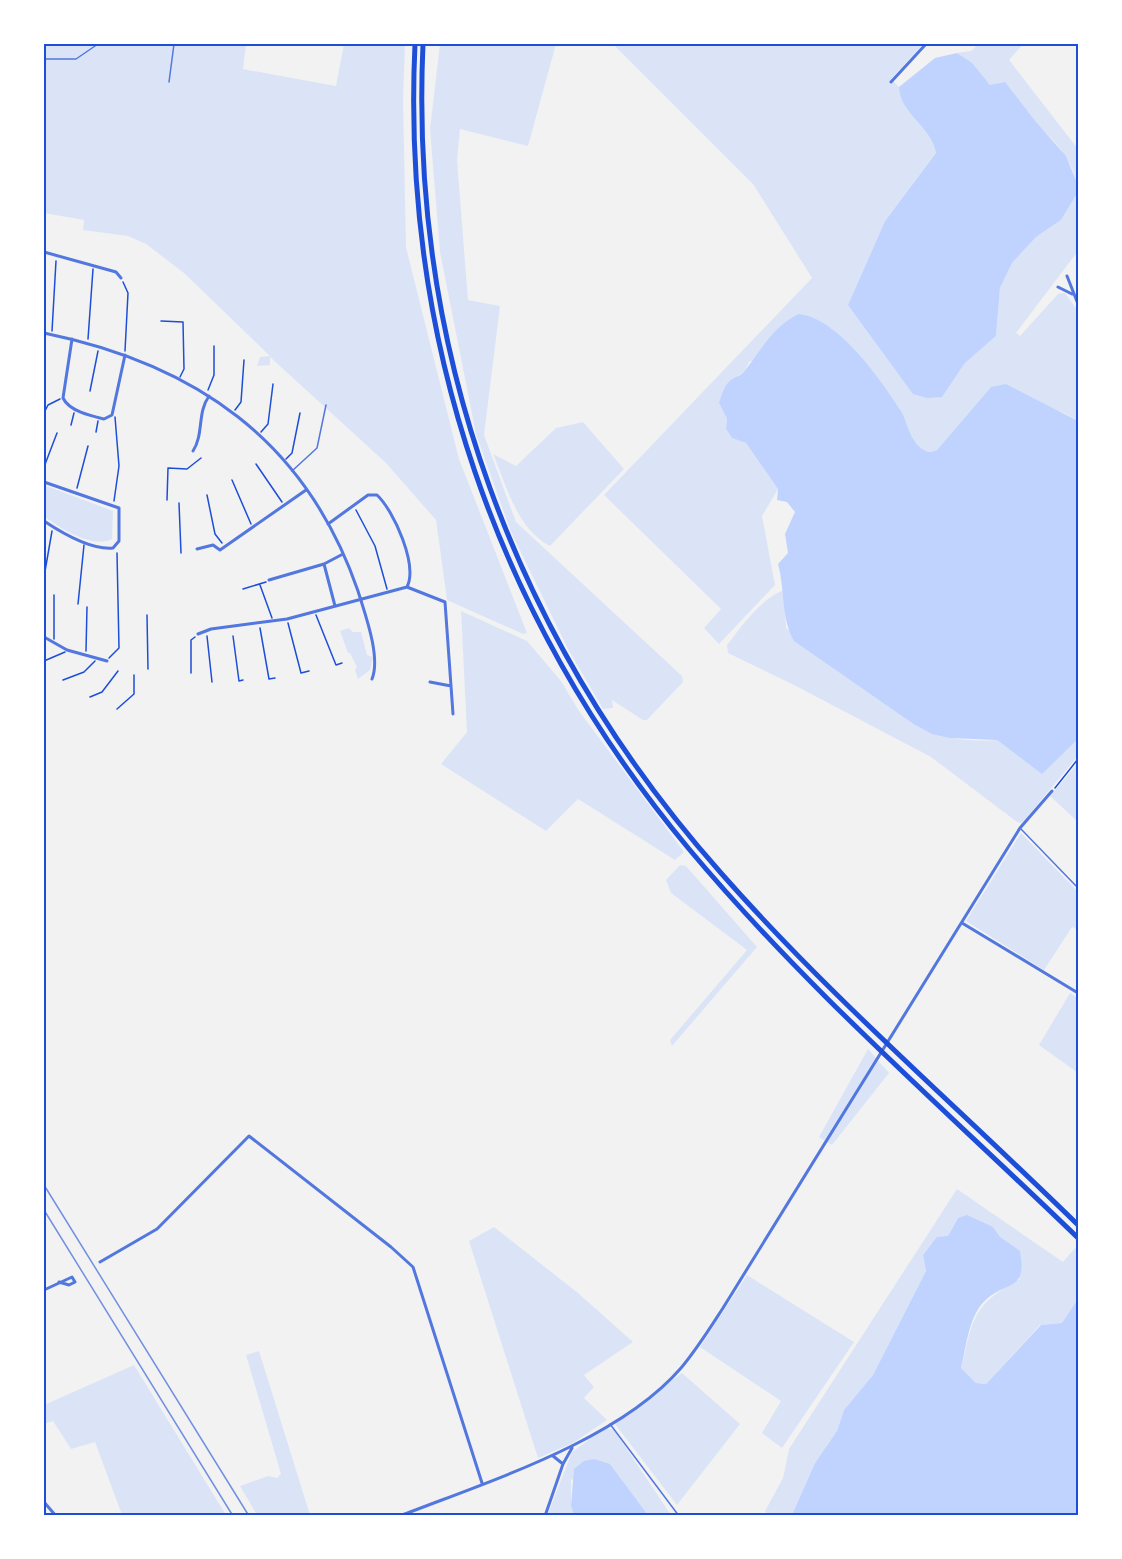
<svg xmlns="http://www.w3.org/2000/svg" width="1122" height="1559" viewBox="0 0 1122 1559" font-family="'Sofia Sans Condensed',sans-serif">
  <rect width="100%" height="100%" fill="#f2f2f2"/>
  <path fill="#dbe4f7" d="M44 44H246L243 69 336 86 344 44H405L403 100 406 247 459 459 527 633 523 634 447 600 436 520 386 463 270 357V365L257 366 260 357 270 356 184 273 146 244 128 236 83 230 84 220 44 213Z
    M440 44H556L528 146 460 129 457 160 468 300 500 306 484 435 516 522 682 676 683 682 647 720H643L612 700 613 708 603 709 568 649 511 532 476 434 440 252 430 129Z
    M613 44H923L891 79 899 87C899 113 932 127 936 153L885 221 848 305 942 397 965 363 996 336 1000 288 1012 263 1036 237 1061 220 1078 192V251L1016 333 1020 336 1058 294 1065 293 1078 311V421L1062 412 991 387 937 450C932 452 928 453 923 450 910 441 908 422 900 410 880 380 857 353 831 328L749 362 744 373 733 378 719 403 727 419 726 429 732 438 746 443 778 489 762 516 775 585 719 644 704 628 721 609 604 495 812 278 753 184Z
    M978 44H1023L1009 60 1078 149V191C1072 141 1023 117 990 85 979 74 971 62 957 53L971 51Z
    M583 422 624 469 550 546C517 529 507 487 493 454L516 466 556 428Z
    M44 485 113 511 112 539C93 549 59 528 44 516Z
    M784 590 786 628 915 725C941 739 969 742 997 740L1042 773 1078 739V756L1022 823 1017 822 931 757 794 685 728 653 727 645C741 627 761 598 784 590Z
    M461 611 527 641 561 681 579 711 684 852 675 860 578 799 546 831 441 764 467 732Z
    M349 628 353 632H361L367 655 373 657 370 670 358 679 355 670 357 667 350 653H348L340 631Z
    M1078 763V822L1050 796Z
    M1021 833 1078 892V930L1072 927 1044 970 966 921Z
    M680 865 686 866 757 947 672 1046 670 1040 747 950 671 893 666 880Z
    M1070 993 1078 998V1073L1039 1045Z
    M868 1049 889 1073 832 1145 819 1137Z
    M957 1189 1063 1262 1075 1248 1078 1252V1299L1062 1323 1040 1325 986 1384 976 1383 961 1369C973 1319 972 1305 1020 1279L993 1227 958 1218 948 1236 923 1255 926 1271 873 1375 844 1410 837 1431 815 1463 792 1515H768L765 1511 783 1478 789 1449Z
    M494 1227 578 1293 633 1342 584 1375 594 1387 584 1398 607 1420 573 1443 538 1458 469 1241Z
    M747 1275 854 1342 782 1448 762 1433 781 1401 700 1347Z
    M259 1351 310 1515H257L240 1486 268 1476 277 1478 281 1474 246 1355Z
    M134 1365 226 1515H122L95 1442 71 1449 53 1421 44 1424V1405Z
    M682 1373 740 1424 677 1505 615 1424Z
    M605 1428 614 1430 671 1515H648L610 1464 571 1480V1506L574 1515 547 1516 572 1452Z"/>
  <path fill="#bfd3fe" d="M957 53 972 63 990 85 1005 82 1036 122 1066 156 1077 183 1078 192 1061 220 1036 237 1012 263 1000 288 996 336 965 363 942 397 927 398 913 394 848 305 885 221 936 153C932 127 899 113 899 87L935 58Z
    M799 314C839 319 880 379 901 411 908 423 910 442 924 450 928 453 932 452 937 450L991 387 1006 384 1078 421V739L1042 774 997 740 950 738 932 734 915 725 794 641C781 619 785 589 778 564L788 553 785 534 795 512 787 502 777 500 778 489 746 443 732 438 726 429 727 419 719 403C722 394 724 385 732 379 736 376 741 376 744 372 760 351 774 325 799 314Z
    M967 1215 993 1227 1000 1237 1020 1251C1028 1296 1003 1278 981 1305 968 1322 966 1348 961 1368L976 1383 986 1384 1041 1325 1062 1323 1078 1299V1515H792L815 1463 837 1431 844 1410 873 1375 926 1271 923 1255 937 1237 948 1236 958 1218Z
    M594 1459 610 1464 648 1515H574L571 1506 574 1469 584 1461Z"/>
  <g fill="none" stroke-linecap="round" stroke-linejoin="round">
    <path stroke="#1d4ed8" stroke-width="1.5" d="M123 282 128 293 125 351
      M161 321 183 322 184 369 180 377
      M52 331 56 261
      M88 339 93 269
      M208 390 214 375V346
      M90 391 98 351
      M235 410 241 402 244 360
      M44 413 48 405 60 399
      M71 425 74 413
      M96 432 98 421
      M261 432 268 424 273 384
      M286 459 292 453 300 413
      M256 464 282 502
      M44 467 57 433
      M232 480 251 524
      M77 488 88 446
      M207 495 215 534 222 543
      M167 500 168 468 187 469 201 458
      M114 501 119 466 115 417
      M179 503 181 553
      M356 510 375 546 387 589
      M44 577 52 531
      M260 585 272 618
      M243 589 266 582
      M78 604 84 545
      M147 615 148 669
      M316 615 336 665 342 663
      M288 623 301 673 309 671
      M260 628 269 679 275 678
      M207 636 212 682
      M233 636 239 681 243 680
      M54 639V595
      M86 651 87 607
      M109 658 119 648 117 553
      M44 661 65 652
      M191 673V640L195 637
      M63 680 84 672 95 661
      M90 697 102 692 118 671
      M117 709 134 694V675
      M1055 788 1078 759"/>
    <path stroke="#5277de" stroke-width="1.5" d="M44 59H76L98 44
      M169 82 174 44
      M292 471 317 448 326 405
      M1021 829 1078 888
      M610 1424 679 1516"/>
    <path stroke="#5277de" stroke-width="3" d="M891 82 926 44
      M44 252 116 272 121 278
      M1067 276 1078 304
      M1058 287 1072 294
      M44 333C195 364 306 440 358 591 365 614 381 657 372 679
      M72 339 63 398C69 411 91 416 104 419L112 415 125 355
      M193 451C204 434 197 413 209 396
      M44 482 119 508V541L113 548C91 550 62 533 44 521
      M328 524 368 495H377C394 511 418 565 407 587
      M197 549 213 545 220 550 306 490
      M324 564 335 606
      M269 580 324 564 343 554
      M198 634 211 629 287 619 407 587 445 602 453 714
      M44 637 67 650 107 661
      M430 682 451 686
      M962 923 1078 993
      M100 1262 157 1229 249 1136 391 1247 413 1267 482 1483
      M44 1290 72 1277 75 1282 69 1285 59 1282
      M553 1456 563 1464
      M44 1502 56 1516
      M400 1516C489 1481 618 1441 681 1368 697 1349 710 1328 723 1308L1020 828 1052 791
      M545 1516 563 1464 572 1448"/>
    <path stroke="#1d4ed8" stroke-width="5" d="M415 44C401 342 498 620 689 849 807 990 947 1111 1078 1238
      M423 44C409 353 516 642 721 873 832 999 959 1108 1078 1225"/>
    <path stroke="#7290e2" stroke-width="1.5" d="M44 1185 249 1516
      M44 1210 233 1516"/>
  </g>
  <rect width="1122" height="1559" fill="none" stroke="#ffffff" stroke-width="90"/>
  <rect x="45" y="45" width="1032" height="1469" fill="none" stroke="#1d4ed8" stroke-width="2"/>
</svg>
